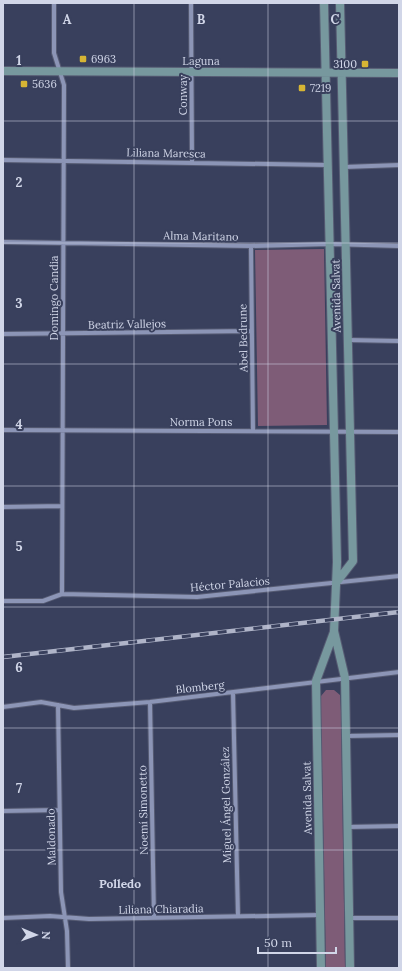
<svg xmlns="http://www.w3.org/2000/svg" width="402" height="971" viewBox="0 0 402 971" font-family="Lora,serif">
  <rect width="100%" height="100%" fill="#39405d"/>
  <path fill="#7e5c77" d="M324 249 327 425 258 426 255 250Z
    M326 690H334L340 695 341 711 345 968H326L321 718V696Z"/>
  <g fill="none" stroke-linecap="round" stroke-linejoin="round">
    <g stroke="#565b73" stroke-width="6">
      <path id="street" d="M54 3V53L64 85 62 594
        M191 3 192 162
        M3 160 328 165
        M344 167 399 165
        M3 242 251 246 330 244 399 246
        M251 246 253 431
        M3 334 252 331
        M348 340 399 341
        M3 430 399 432
        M3 507 62 506
        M3 601H43L62 594 197 597 399 576
        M233 693 238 916
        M150 702 154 918
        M58 705 61 892 67 931 68 968
        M3 707 41 702 74 708 150 702 399 672
        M346 736 399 735
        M3 811 59 810
        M347 827 399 826
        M3 918 50 916 89 919 320 915
        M349 918H399"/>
    </g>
    <g stroke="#565b73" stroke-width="10">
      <path id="secondary" d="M324 3 337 562 334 631 345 678 350 968
        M3 71 399 73
        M336 583 353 561 340 3
        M321 968 316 681 334 632"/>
    </g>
    <use href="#street" stroke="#8c95b6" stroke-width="4"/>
    <use href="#secondary" stroke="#77989e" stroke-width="8"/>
    <g stroke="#afb4c8" stroke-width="4.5">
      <path id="rail" d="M3 657 399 612"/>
    </g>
    <use href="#rail" stroke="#39405d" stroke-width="3" stroke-dasharray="9" stroke-linecap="butt"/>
  </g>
  <path fill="none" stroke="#d1d6e8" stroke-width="1" stroke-opacity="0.55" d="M134 3V968M268 3V968M3 121H399M3 243H399M3 364H399M3 486H399M3 607H399M3 728H399M3 850H399"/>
  <g fill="#d6b534" stroke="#39405d" stroke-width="1.5">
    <rect x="79" y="55" width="8" height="8" rx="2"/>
    <rect x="361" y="60" width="8" height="8" rx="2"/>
    <rect x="20" y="80" width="8" height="8" rx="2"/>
    <rect x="298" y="84" width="8" height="8" rx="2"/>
  </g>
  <g text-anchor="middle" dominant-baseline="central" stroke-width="4" stroke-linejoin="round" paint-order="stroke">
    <g font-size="11" fill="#d1d6e8" stroke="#39405d" text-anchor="start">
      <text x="91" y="59">6963</text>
      <text x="357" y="64" text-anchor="end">3100</text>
      <text x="32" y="84">5636</text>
      <text x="310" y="88">7219</text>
    </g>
    <g font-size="11" fill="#d1d6e8" stroke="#39405d">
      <text x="201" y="61">Laguna</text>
      <text transform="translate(183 95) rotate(-90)">Conway</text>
      <text transform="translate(166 153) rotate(1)">Liliana Maresca</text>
      <text transform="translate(201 236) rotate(1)">Alma Maritano</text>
      <text transform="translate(336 296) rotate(-91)">Avenida Salvat</text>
      <text transform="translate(54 298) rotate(-90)">Domingo Candia</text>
      <text transform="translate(127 324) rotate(-1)">Beatriz Vallejos</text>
      <text transform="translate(243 338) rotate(-91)">Abel Bedrune</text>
      <text x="201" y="422">Norma Pons</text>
      <text transform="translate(230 584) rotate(-5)">Héctor Palacios</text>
      <text transform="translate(200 687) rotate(-6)">Blomberg</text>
      <text transform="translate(307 798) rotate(-91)">Avenida Salvat</text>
      <text transform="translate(226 805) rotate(-91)">Miguel Ángel González</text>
      <text transform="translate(143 810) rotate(-91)">Noemí Simonetto</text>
      <text transform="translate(51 837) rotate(-91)">Maldonado</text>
      <text transform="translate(161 909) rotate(-1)">Liliana Chiaradia</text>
    </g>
    <g font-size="12" font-weight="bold" fill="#d1d6e8" stroke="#39405d">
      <text x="120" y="883">Polledo</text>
    </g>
  </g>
  <g font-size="13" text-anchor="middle" font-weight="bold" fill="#d1d6e8" stroke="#39405d" stroke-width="4" stroke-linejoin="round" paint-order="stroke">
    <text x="67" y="24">A</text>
    <text x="201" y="24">B</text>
    <text x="335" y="24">C</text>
    <text x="19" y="65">1</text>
    <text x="19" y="187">2</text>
    <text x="19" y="308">3</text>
    <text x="19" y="429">4</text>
    <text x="19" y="551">5</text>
    <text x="19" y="672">6</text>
    <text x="19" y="793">7</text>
  </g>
  <rect width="402" height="971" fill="none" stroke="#d1d6e8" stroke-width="8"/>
  <g transform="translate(36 935) rotate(92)" stroke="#39405d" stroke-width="3" paint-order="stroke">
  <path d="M0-3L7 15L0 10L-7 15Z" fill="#d1d6e8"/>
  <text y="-6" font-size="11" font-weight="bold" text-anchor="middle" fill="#d1d6e8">N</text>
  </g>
  <path d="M258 947v6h78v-6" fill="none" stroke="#d1d6e8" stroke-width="2"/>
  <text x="264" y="947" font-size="12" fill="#d1d6e8" stroke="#39405d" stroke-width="3" paint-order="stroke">50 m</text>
</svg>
